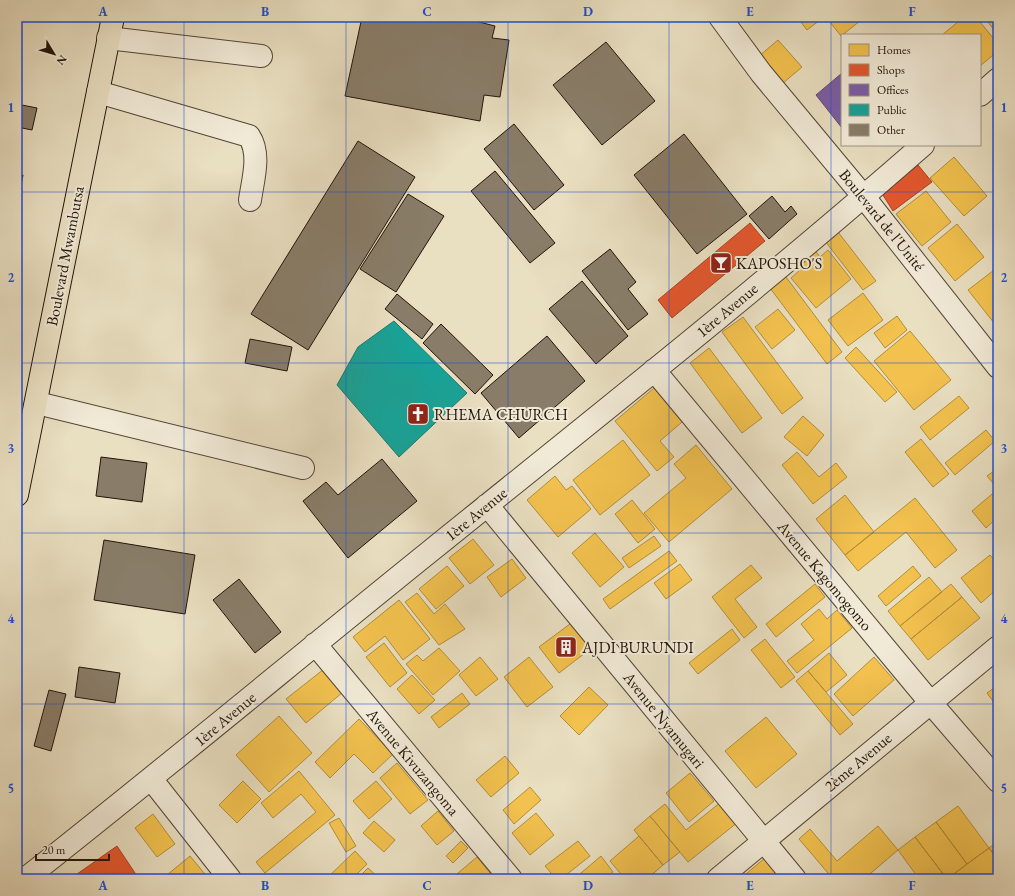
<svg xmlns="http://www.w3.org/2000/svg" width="1015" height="896" viewBox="0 0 1015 896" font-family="'EB Garamond',serif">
  <rect width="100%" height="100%" fill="#e9dfc1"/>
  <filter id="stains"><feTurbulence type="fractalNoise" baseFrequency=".005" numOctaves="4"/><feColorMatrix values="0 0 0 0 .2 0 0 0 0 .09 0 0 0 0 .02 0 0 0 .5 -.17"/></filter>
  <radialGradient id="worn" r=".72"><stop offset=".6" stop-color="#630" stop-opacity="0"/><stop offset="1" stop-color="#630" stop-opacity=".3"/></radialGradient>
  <path fill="#f2c14e" stroke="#b38d39" d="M797 17H824L807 30Z
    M826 17H865L841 36Z
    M964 17H976L998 44V51L980 66V35H942Z
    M984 17H998V35Z
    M778 40 802 67 782 84 759 56Z
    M954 157 987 196 964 216 930 178Z
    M926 191 951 222 922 246 896 214Z
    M957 224 984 257 955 281 928 248Z
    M838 232 876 281 863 290 825 241Z
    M814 249 820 257 828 250 851 279 816 308 791 278 800 270 795 265Z
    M998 267V328L968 290Z
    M786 277 842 352 827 364 770 288Z
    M863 293 883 320 848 346 828 320Z
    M778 309 795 330 772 349 755 327Z
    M897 316 907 330 885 348 874 333Z
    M743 317 803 398 782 414 722 332Z
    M910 331 951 380 914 410 874 361Z
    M856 347 897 392 885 402 845 358Z
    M709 348 762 418 742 433 690 363Z
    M654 388 682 422 660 441 674 457 657 471 615 421Z
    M959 396 969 408 930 440 920 427Z
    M803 416 824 435 807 456 784 437Z
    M986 430 995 441 955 475 945 463Z
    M921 439 949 474 933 487 905 452Z
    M623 440 650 475 600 515 573 480Z
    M696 445 732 489 669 542 644 513 686 478 674 464Z
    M797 452 819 477 836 463 847 477 813 504 782 465Z
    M998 468V489L987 476Z
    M555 476 566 490 572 486 591 509 558 537 527 500Z
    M998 489V517L986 528 972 511Z
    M845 495 874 532 845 555 816 519Z
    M915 498 957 550 935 568 906 532 858 571 845 555Z
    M632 500 655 529 638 543 615 514Z
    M595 533 624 567 600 587 572 553Z
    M654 536 661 546 629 568 622 558Z
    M473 539 494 565 470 584 449 558Z
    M669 551 677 561 610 609 603 599Z
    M990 555 998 565V588L981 603 961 578Z
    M512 559 526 578 501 597 487 577Z
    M680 564 692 580 666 599 654 583Z
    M751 565 762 578 735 599 757 627 744 638 712 597Z
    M447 566 464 586 436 609 419 589Z
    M913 566 921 576 886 606 878 596Z
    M929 577 942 592 900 626 888 611Z
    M815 584 825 597 776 637 766 624Z
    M951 584 962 597 911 639 900 626Z
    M417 593 434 614 445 604 465 629 439 645 405 602Z
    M962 597 980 618 928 660 911 639Z
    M399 600 430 639 403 660 385 636 365 652 353 637Z
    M819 609 827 619 837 610 852 628 797 673 787 661 814 640 801 624Z
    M574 621 593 647 559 673 539 647Z
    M732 629 740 640 698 674 689 663Z
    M765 639 795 677 781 688 751 650Z
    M384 643 407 673 390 687 366 657Z
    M439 648 460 671 433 695 406 664 417 655 423 661Z
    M829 653 847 675 826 692 808 671Z
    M480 657 498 679 476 696 459 675Z
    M529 657 553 687 527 707 504 677Z
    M874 657 894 680 853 716 834 694Z
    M324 669 343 692 306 723 286 699Z
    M808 671 853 724 840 735 796 681Z
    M412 675 435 700 419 714 397 689Z
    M998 685V708L987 693Z
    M589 687 608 705 579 735 560 716Z
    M462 693 470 704 439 728 431 717Z
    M279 716 312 753 269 792 236 755Z
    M766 717 797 754 756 788 725 751Z
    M359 719 393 754 373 773 354 754 330 778 315 762Z
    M505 756 519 773 491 797 476 780Z
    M397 763 428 800 410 814 380 778Z
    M299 771 335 815 265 873 256 862 316 812 301 794 273 818 261 803Z
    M690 773 714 801 689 822 666 793Z
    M243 781 261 799 237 823 219 805Z
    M376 781 392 799 369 819 353 801Z
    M530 787 541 800 514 824 503 810Z
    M721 802 738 822 688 862 650 816 665 804 686 830Z
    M958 806 989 848 967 864 936 822Z
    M438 811 454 831 437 845 421 826Z
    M536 813 554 835 530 855 512 833Z
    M153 814 175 844 157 857 135 828Z
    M650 816 680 852 663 865 634 830Z
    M339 818 356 846 346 852 329 823Z
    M374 821 395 840 384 852 363 833Z
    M936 822 967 864 947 879 915 837Z
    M878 826 898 850 864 879H833L799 839 810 829 837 861Z
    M639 836 663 865 647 879H625L610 861Z
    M915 837 947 879H919L898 850Z
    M461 841 468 848 453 863 446 856Z
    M578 841 590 856 561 879H556L545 866Z
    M998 841V860L989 848Z
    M989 848 998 860V872L988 879H947Z
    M355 851 367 864 352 879H326Z
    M190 856 209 879H171L167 875Z
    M601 856 613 872 605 879H574Z
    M477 857 495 879H451Z
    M766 857 779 873 771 879H740Z
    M368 868 380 879H357Z"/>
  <path fill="#e4572e" stroke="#aa4323" d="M918 165 932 182 893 211 881 192Z
    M750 223 765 241 672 318 658 300Z
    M117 846 139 879H70Z"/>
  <path fill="#7b5ea7" stroke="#604878" d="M842 73V128L816 95Z"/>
  <path fill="#17a398" stroke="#1a786d" d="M394 321 467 393 399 457 337 385 358 347Z"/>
  <path fill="#897d69" stroke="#211309" d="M362 17H459L495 26 492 38 509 40 500 97 484 95 480 121 345 96Z
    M606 42 655 101 602 145 553 85Z
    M17 104 37 108 32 130 17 127Z
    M514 124 564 185 534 210 484 149Z
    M684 134 747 214 697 254 634 175Z
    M358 141 415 177 308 350 251 314Z
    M495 171 555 243 530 263 471 191Z
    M17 174 23 175 17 207Z
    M408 194 444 216 396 292 360 269Z
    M772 196 785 212 791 206 797 214 769 239 749 216Z
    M610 249 636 282 628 289 648 314 628 330 582 271Z
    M582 281 628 336 596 364 549 309Z
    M397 294 433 324 422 339 385 309Z
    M441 324 493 375 475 394 423 343Z
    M547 336 585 381 519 438 481 393Z
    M250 339 292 347 287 371 245 363Z
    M101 457 147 463 142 502 96 496Z
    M382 459 417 501 348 558 303 501 326 482 338 495Z
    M104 540 195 555 185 614 94 600Z
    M239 579 281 632 255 653 213 600Z
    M79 667 120 673 115 703 75 697Z
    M49 690 66 694 51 751 34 746Z"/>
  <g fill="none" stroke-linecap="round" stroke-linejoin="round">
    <g stroke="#534637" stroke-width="24">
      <path id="minor" d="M720 17 761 73 864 197 998 367
        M108 38 261 56
        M98 92 249 136C261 154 253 179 250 200
        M980 95 998 79
        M654 370 930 702 998 781
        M37 403 303 468
        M487 505 795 879
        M315 644 511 879
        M152 780 230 879
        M25 879C161 772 294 661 428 553 594 419 762 286 923 145
        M718 879 998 647"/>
    </g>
    <g stroke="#211309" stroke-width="24">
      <path id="highway" d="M17 495 113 17"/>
    </g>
    <use href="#minor" stroke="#f1ead7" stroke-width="22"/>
    <use href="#highway" stroke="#e9dfc1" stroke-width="22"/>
  </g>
  <path fill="none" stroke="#1d4ed8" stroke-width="1" stroke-opacity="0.55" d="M184 17V879M346 17V879M508 17V879M669 17V879M831 17V879M17 192H998M17 363H998M17 533H998M17 704H998"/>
  <defs>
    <g id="bar-square" transform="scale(1.15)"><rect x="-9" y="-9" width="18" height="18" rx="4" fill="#8f2418" stroke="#f1ead7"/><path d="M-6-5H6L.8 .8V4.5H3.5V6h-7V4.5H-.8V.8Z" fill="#fff"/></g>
    <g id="church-square" transform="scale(1.15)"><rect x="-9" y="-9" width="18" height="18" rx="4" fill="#8f2418" stroke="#f1ead7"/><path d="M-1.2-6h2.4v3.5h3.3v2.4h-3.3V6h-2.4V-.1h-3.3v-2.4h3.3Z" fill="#fff"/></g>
    <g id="building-square" transform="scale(1.15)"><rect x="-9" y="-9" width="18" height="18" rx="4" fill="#8f2418" stroke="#f1ead7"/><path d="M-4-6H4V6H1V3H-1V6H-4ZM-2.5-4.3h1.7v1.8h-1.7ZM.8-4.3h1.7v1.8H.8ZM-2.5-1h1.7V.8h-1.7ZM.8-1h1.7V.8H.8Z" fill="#fff"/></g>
  </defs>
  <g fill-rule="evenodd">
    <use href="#bar-square" x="721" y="263"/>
    <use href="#church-square" x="418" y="414"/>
    <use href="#building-square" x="566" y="647"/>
  </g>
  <g text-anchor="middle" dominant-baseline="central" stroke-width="4" stroke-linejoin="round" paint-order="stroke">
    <g font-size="16" fill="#211309" stroke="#f1ead7">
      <text transform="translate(882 220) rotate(51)">Boulevard de l'Unité</text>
      <text transform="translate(65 256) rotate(-79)">Boulevard Mwambutsa</text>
      <text transform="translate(727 310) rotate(-40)">1ère Avenue</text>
      <text transform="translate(476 514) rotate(-39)">1ère Avenue</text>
      <text transform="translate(825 576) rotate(50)">Avenue Kagomogomo</text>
      <text transform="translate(225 719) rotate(-40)">1ère Avenue</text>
      <text transform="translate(664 720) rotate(51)">Avenue Nyamugari</text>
      <text transform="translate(413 762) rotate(50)">Avenue Kivuzangoma</text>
      <text transform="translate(858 762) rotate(-40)">2ème Avenue</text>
    </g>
    <g font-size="16" fill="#211309" stroke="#f1ead7" text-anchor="start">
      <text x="736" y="263">KAPOSHO'S</text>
      <text x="434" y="414">RHEMA CHURCH</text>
      <text x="582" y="647">AJDI BURUNDI</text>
    </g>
  </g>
  <rect width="1015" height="896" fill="none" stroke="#e9dfc1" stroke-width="44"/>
  <rect x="841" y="34" width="140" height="112" fill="#f1ead7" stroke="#9e9485"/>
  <rect x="849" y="44" width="20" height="12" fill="#f2c14e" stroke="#9e9485"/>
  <text x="877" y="54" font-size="12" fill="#211309">Homes</text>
  <rect x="849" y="64" width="20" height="12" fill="#e4572e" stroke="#9e9485"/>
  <text x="877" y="74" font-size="12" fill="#211309">Shops</text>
  <rect x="849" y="84" width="20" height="12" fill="#7b5ea7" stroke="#9e9485"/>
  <text x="877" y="94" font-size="12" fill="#211309">Offices</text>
  <rect x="849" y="104" width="20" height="12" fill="#17a398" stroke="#9e9485"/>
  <text x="877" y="114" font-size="12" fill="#211309">Public</text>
  <rect x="849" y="124" width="20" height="12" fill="#897d69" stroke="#9e9485"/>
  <text x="877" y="134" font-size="12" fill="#211309">Other</text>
  <g transform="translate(54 54) rotate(128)" stroke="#f1ead7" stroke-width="3" paint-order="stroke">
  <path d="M0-3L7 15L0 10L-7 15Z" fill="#211309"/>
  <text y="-6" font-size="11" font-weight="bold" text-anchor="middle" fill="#211309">N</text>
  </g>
  <path d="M36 854v6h73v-6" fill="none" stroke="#211309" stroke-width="2"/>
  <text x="42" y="854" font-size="12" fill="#211309" stroke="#f1ead7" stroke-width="3" paint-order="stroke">20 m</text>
  <rect x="22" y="22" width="971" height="852" fill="none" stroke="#1d4ed8" stroke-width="1.5"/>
  <g font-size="13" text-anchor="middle" font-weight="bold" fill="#1d4ed8">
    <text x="103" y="16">A</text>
    <text x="265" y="16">B</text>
    <text x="427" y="16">C</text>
    <text x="588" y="16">D</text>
    <text x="750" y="16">E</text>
    <text x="912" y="16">F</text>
    <text x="11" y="112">1</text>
    <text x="1004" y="112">1</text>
    <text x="11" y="282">2</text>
    <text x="1004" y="282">2</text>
    <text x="11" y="453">3</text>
    <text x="1004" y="453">3</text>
    <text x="11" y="623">4</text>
    <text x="1004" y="623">4</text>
    <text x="11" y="793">5</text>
    <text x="1004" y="793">5</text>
    <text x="103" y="890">A</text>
    <text x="265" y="890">B</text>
    <text x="427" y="890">C</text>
    <text x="588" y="890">D</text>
    <text x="750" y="890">E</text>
    <text x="912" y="890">F</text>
  </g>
  <rect width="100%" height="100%" filter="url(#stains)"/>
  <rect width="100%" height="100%" fill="url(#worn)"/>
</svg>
